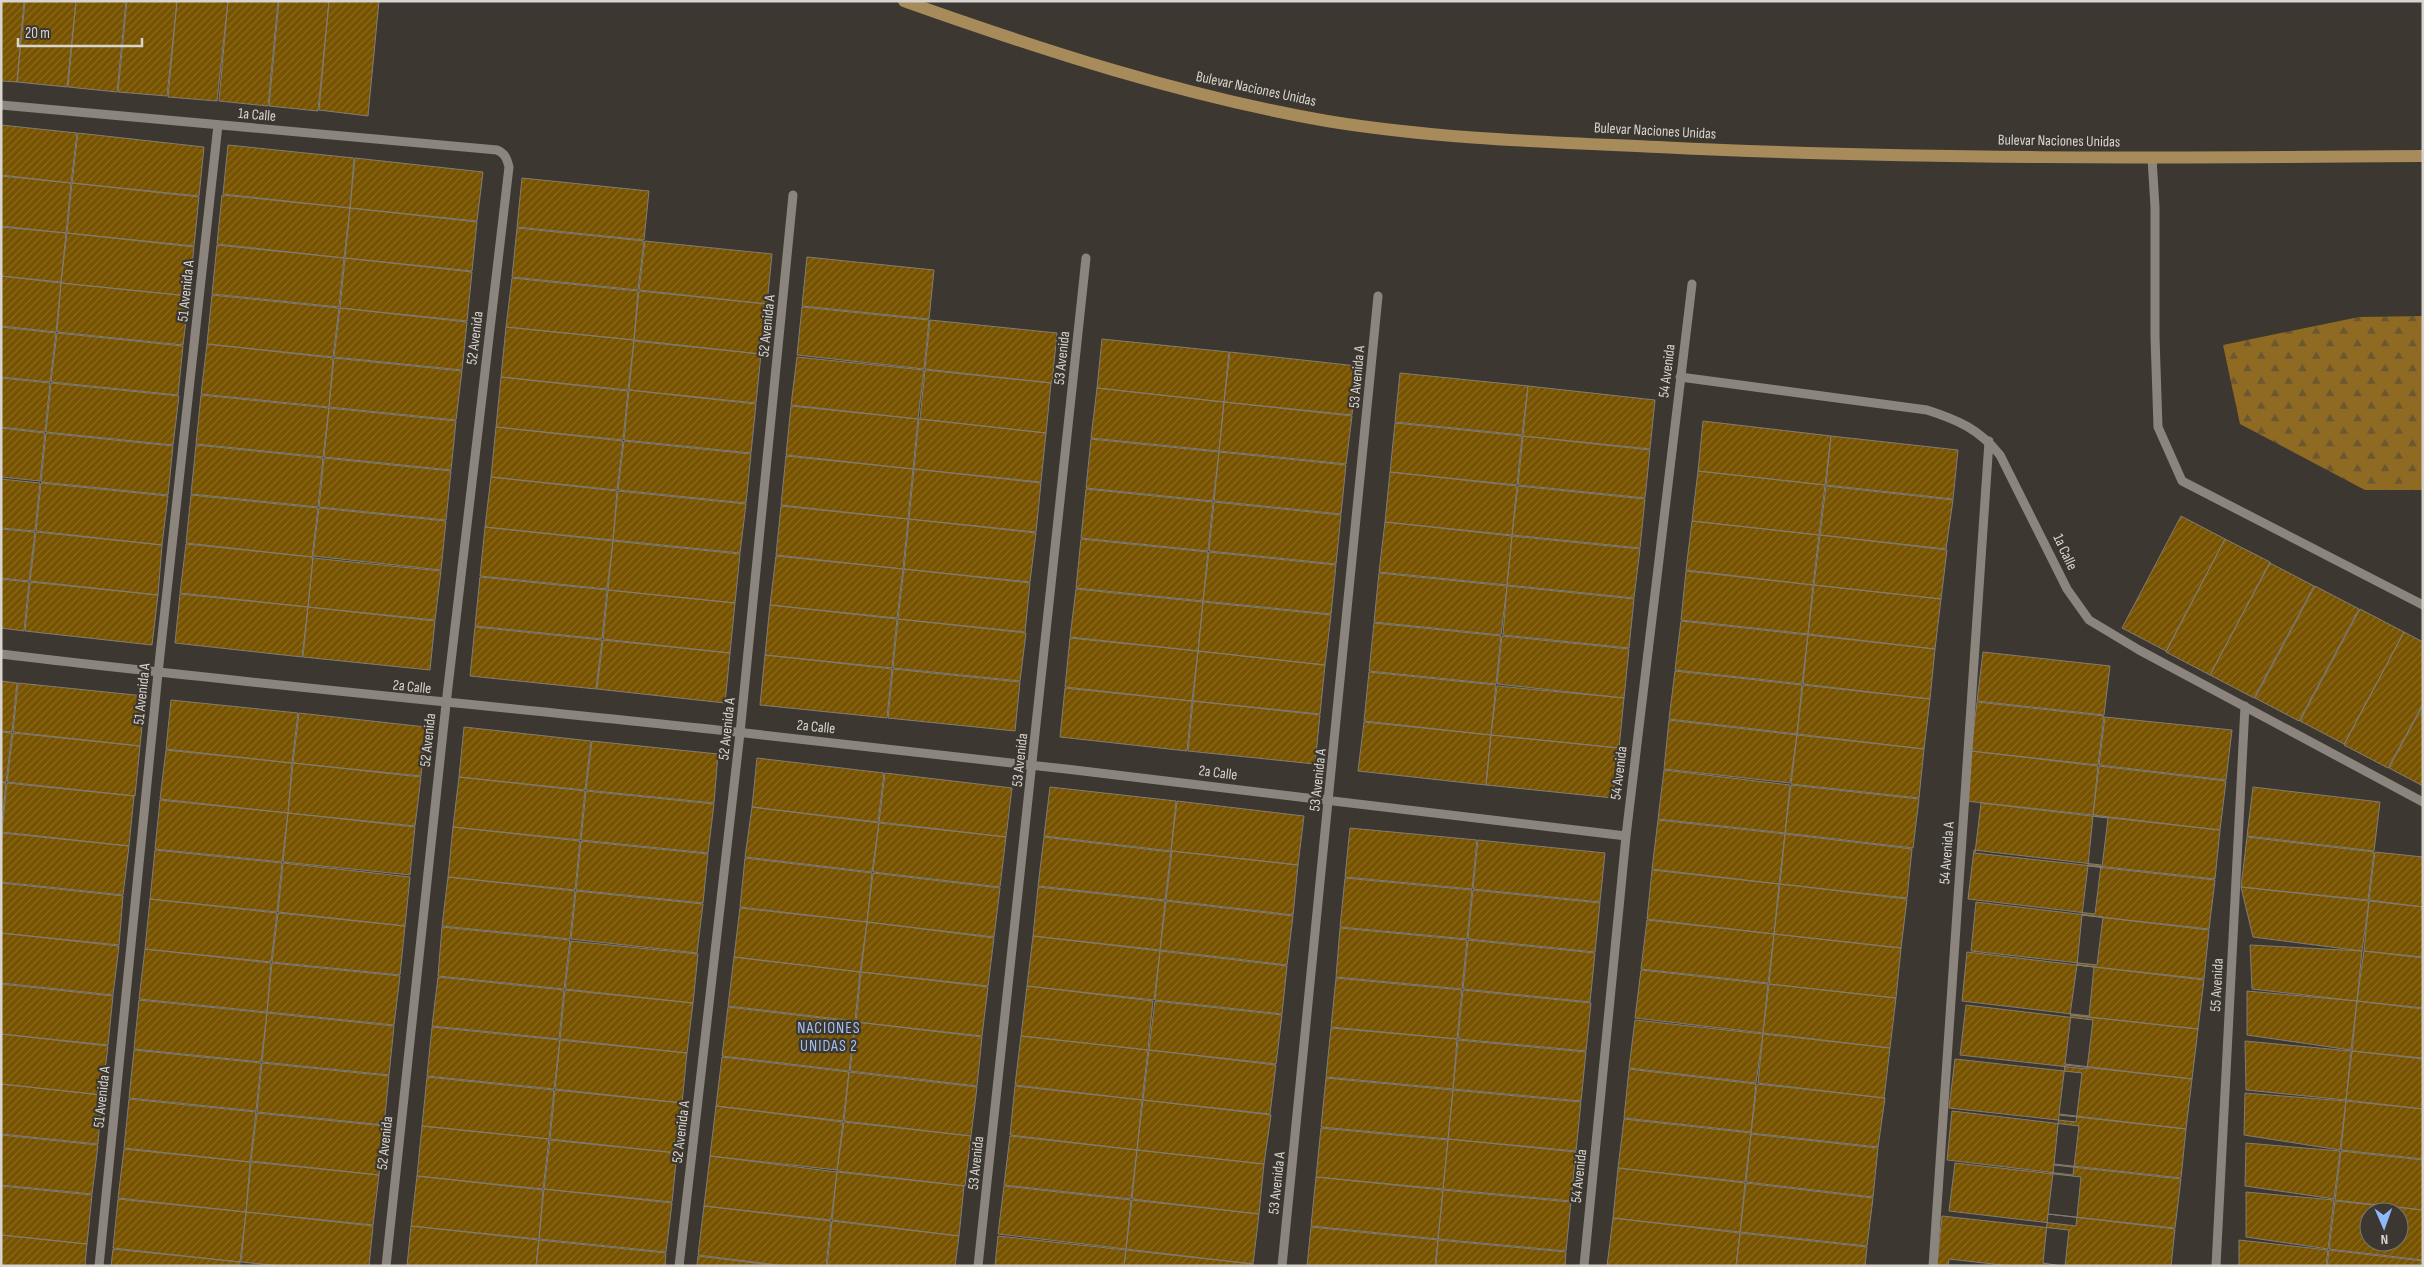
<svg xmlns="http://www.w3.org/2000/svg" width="2424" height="1267" viewBox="0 0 2424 1267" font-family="'Sofia Sans Condensed',sans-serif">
  <defs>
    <pattern id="forest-firs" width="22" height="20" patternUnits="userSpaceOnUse" patternTransform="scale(1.25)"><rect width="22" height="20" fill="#8f6a23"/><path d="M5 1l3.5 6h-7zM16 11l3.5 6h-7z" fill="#6c572f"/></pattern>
    <pattern id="building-hatch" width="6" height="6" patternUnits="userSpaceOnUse" patternTransform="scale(1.25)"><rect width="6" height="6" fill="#775300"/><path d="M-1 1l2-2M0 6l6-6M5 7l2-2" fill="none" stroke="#8a6b24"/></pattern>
  </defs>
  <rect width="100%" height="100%" fill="#3c3730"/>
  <path fill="url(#forest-firs)" d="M2423 316V490H2365L2240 424 2223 345 2359 317Z"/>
  <path fill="url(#building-hatch)" stroke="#827c74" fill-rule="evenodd" d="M1 1H24L17 82 1 81Z
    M25 1H76L67 87 17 82Z
    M76 1H126L117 92 68 87Z
    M127 1H177L167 96 118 92Z
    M177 1H228L217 101 168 97Z
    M228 1H278L268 106 219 101Z
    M279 1H329L318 111 269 106Z
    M329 1H379L368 116 319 110Z
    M1 125 77 133 71 183 1 175Z
    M78 133 204 147 199 196 72 183Z
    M228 145 354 158 350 208 223 194Z
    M355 158 483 172 477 221 350 208Z
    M1 176 71 183 66 233 1 226Z
    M522 178 649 191 644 240 517 227Z
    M72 183 199 197 194 246 67 233Z
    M222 195 350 208 344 258 217 244Z
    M350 208 477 222 472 271 345 258Z
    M1 227 66 233 61 282 1 276Z
    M517 228 644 241 638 290 512 277Z
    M67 233 194 247 189 296 61 283Z
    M645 241 772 254 767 304 639 290Z
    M217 245 344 258 339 307 212 294Z
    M807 257 934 270 929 319 802 306Z
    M345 258 472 272 467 321 340 308Z
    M1 276 61 283 56 332 1 326Z
    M512 278 638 291 634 340 506 327Z
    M61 283 189 296 183 345 57 332Z
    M639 291 767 304 761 354 634 340Z
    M212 295 339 308 333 357 207 344Z
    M802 307 929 320 924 369 797 355Z
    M340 308 467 322 462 370 334 357Z
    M930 320 1057 333 1052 383 925 369Z
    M1 327 56 333 50 382 1 377Z
    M506 327 634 340 628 390 501 377Z
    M57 333 183 346 178 395 51 382Z
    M1102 339 1229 352 1224 402 1097 388Z
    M634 341 761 354 756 403 629 390Z
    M207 344 333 358 329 407 201 394Z
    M1230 352 1357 366 1352 415 1224 402Z
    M797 357 924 370 918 419 791 405Z
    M334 358 462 371 456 420 329 407Z
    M925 370 1051 383 1046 433 920 419Z
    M1400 373 1528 386 1522 435 1395 422Z
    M501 377 628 391 623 440 496 427Z
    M1 378 50 383 45 432 1 427Z
    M51 383 179 396 173 445 46 432Z
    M1528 386 1655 400 1650 449 1523 436Z
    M1097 388 1224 402 1219 451 1091 438Z
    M629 390 756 404 751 453 624 440Z
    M201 395 329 408 323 457 196 444Z
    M1224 402 1352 416 1346 464 1219 451Z
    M791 406 918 419 913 469 786 455Z
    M329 408 456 421 451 470 324 457Z
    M919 419 1046 433 1041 482 914 469Z
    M1703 421 1831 436 1825 485 1698 471Z
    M1395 423 1522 436 1517 485 1390 472Z
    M496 427 623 441 617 490 491 477Z
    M1 428 45 433 40 481 1 477Z
    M46 433 173 446 168 495 41 482Z
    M1523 436 1650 450 1645 498 1518 485Z
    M1831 436 1958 450 1953 499 1826 485Z
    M1091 439 1219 452 1213 501 1086 488Z
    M624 441 751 454 746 503 618 490Z
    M196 445 323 458 318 507 191 494Z
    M1219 452 1346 465 1341 514 1214 501Z
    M786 456 913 469 908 519 781 505Z
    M324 458 451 471 446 520 319 507Z
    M914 469 1041 483 1036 532 909 519Z
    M1698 471 1825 485 1819 535 1692 521Z
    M1390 472 1517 486 1512 535 1385 522Z
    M491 477 617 491 613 540 485 527Z
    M1 479 40 483 35 531 1 528Z
    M41 483 168 496 162 545 36 531Z
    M1518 486 1645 499 1640 548 1512 535Z
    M1826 486 1953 500 1946 549 1820 535Z
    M1086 489 1213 502 1208 551 1081 538Z
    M618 491 746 504 740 553 613 540Z
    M191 495 318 508 312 557 186 543Z
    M1214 502 1341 515 1336 564 1209 551Z
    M781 506 908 519 903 569 776 555Z
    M319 508 446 521 441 570 313 556Z
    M2181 516 2225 539 2166 651 2122 628Z
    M909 519 1036 533 1030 582 904 569Z
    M1692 521 1819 535 1813 585 1686 570Z
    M1385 522 1512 536 1507 585 1379 572Z
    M485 527 613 541 607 589 480 576Z
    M1 529 35 532 29 581 1 578Z
    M36 532 162 545 158 595 30 581Z
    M1820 535 1947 550 1941 599 1814 585Z
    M1512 536 1640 549 1634 598 1507 585Z
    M1081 539 1208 552 1203 601 1076 588Z
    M2225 539 2270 562 2210 675 2166 652Z
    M613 541 740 554 735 603 608 590Z
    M186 544 313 557 308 607 180 593Z
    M1209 552 1336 565 1331 614 1203 601Z
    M776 556 903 569 897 618 770 605Z
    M313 558 441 571 435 620 308 607Z
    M2270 563 2314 586 2254 698 2210 675Z
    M904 569 1030 583 1025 632 898 619Z
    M1686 571 1813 585 1808 634 1681 620Z
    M1379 573 1507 586 1501 635 1374 622Z
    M480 577 607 590 602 639 475 626Z
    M1 579 29 582 24 631 1 628Z
    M30 582 158 595 152 645 25 631Z
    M1814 585 1941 599 1935 649 1808 634Z
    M1507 586 1634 599 1629 648 1503 635Z
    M2315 586 2359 609 2299 721 2255 698Z
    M1076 589 1203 602 1198 651 1070 637Z
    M608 590 735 603 730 653 603 639Z
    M180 594 308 607 302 657 175 643Z
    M1203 602 1331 615 1325 665 1198 651Z
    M770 605 897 619 892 668 765 655Z
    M308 607 435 621 430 670 303 657Z
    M2360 609 2404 632 2344 744 2300 721Z
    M898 619 1026 633 1020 681 893 668Z
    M1681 621 1808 635 1802 684 1675 670Z
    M1374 623 1501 636 1496 684 1369 671Z
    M475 627 602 640 596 689 470 676Z
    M2404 632 2423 642V704L2388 768 2344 745Z
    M1808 635 1935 649 1930 699 1803 684Z
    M1502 636 1629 649 1624 698 1497 684Z
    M1070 638 1198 651 1192 701 1065 687Z
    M603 640 730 653 725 703 597 689Z
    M1198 651 1325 665 1320 714 1193 701Z
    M1983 652 2110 666 2104 715 1977 701Z
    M765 655 892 669 887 718 760 705Z
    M893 669 1020 682 1015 731 888 718Z
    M1675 671 1802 685 1797 734 1669 719Z
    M1369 672 1496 685 1491 735 1364 721Z
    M1 681 17 683 12 732 1 731Z
    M18 683 145 696 140 746 13 732Z
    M1803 685 1930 699 1924 749 1797 734Z
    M1497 686 1624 698 1619 748 1491 735Z
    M1065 688 1192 701 1187 751 1060 737Z
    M171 700 298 713 292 763 166 749Z
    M1193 701 1320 715 1315 764 1188 751Z
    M1977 702 2104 716 2098 765 1971 751Z
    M2423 705V786L2389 768Z
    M299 713 426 727 421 776 293 763Z
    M2105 717 2232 730 2226 780 2099 765Z
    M1669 720 1797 735 1790 783 1664 769Z
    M1364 722 1491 735 1486 785 1358 771Z
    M464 727 591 741 585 790 459 777Z
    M1 732 12 733 6 782H1Z
    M13 733 140 746 135 796 7 782Z
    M1491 735 1619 748 1613 798 1486 785Z
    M1797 735 1924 749 1919 798 1791 784Z
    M592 741 718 754 714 803 586 790Z
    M166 750 292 763 288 813 160 799Z
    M1971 751 2098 766 2093 815 1966 801Z
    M757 758 884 773 878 822 752 807Z
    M293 763 421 777 415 826 288 813Z
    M2099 766 2226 781 2220 830 2093 815Z
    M1664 770 1790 785 1785 833 1658 819Z
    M885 773 1012 788 1006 837 879 822Z
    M459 777 585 791 580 840 453 827Z
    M1 782 6 783 1 832Z
    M7 783 134 796 129 846 2 832Z
    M1791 785 1919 799 1913 848 1785 833Z
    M1050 787 1176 801 1171 851 1044 836Z
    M2253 787 2380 802 2374 851 2247 836Z
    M586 791 714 804 708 853 581 840Z
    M160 800 288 813 282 862 155 849Z
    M1177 801 1304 816 1298 865 1171 851Z
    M1981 803 2108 818 2102 867 1975 853Z
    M752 807 879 823 872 872 745 857Z
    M288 813 415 827 410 875 283 862Z
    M2093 816 2220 830 2215 879 2088 865Z
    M1658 820 1785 834 1779 884 1652 869Z
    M879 823 1006 837 1000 887 873 872Z
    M453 827 580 841 575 890 448 877Z
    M1350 828 1477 840 1472 889 1345 877Z
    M2 833 129 846 123 895 1 882Z
    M1785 834 1912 849 1907 898 1780 884Z
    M1044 837 1171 852 1165 900 1038 886Z
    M2247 837 2374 852 2368 900 2241 887Z
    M1478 840 1605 853 1600 902 1473 889Z
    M581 841 708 854 703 903 576 890Z
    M155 850 282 863 277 912 150 899Z
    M1974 850 2101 865 2095 914 1968 899Z
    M1172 851 1298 865 1293 915 1166 900Z
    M2375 852 2423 857V907L2369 900Z
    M745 858 872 873 867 922 740 907Z
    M283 863 410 877 405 926 278 912Z
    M2088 866 2215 880 2209 929 2082 915Z
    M1652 870 1779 884 1774 934 1647 919Z
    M873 873 1000 888 994 937 867 922Z
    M448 877 575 891 570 939 442 926Z
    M1345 878 1472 890 1467 939 1340 927Z
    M1 883 123 896 119 945 1 933Z
    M1780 884 1907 899 1901 948 1774 934Z
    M1038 887 1165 901 1160 950 1033 936Z
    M2241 887 2369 901 2362 951 2253 937Z
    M1473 890 1600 903 1595 952 1468 939Z
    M576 891 703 904 697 953 571 939Z
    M150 899 277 913 271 962 145 949Z
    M1166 901 1293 916 1287 965 1160 950Z
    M2369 901 2423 907V957L2364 951Z
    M1976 902 2103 917 2097 965 1971 951Z
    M740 908 867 922 860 972 734 957Z
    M278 913 405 926 400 975 272 962Z
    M2082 915 2209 930 2204 979 2077 965Z
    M1647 920 1774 934 1768 983 1641 969Z
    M867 922 994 938 988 986 861 972Z
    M442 927 570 940 564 989 438 976Z
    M1340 928 1467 940 1462 989 1336 977Z
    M1 933 119 946 113 995 1 983Z
    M1774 934 1901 948 1896 998 1769 984Z
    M1033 936 1160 951 1154 1000 1027 986Z
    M1468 940 1595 953 1590 1002 1463 989Z
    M571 941 698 954 693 1003 565 989Z
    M2250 945 2362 951 2357 1001 2252 989Z
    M145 949 271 963 267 1012 139 999Z
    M1160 951 1287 966 1282 1014 1155 1000Z
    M2364 951 2423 958V1008L2357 1001Z
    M1967 952 2094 967 2089 1016 1962 1001Z
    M734 957 860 972 855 1021 728 1006Z
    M272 963 400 976 394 1025 267 1012Z
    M2077 965 2204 980 2198 1029 2070 1015Z
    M1641 970 1768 984 1763 1033 1635 1018Z
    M861 972 988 987 982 1036 856 1022Z
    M438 977 564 990 559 1039 432 1026Z
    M1336 978 1462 990 1457 1039 1331 1027Z
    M1 984 113 996 108 1045 1 1034Z
    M1769 984 1896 998 1890 1048 1763 1033Z
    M1027 986 1153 1001 1148 1050 1021 1036Z
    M565 990 693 1003 687 1053 560 1039Z
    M1463 990 1591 1003 1586 1051 1458 1039Z
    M2247 991 2357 1001 2351 1050 2247 1035Z
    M139 1000 267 1013 261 1062 134 1049Z
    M1155 1001 1282 1015 1276 1064 1149 1050Z
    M2357 1001 2423 1009V1058L2352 1051Z
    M1966 1005 2093 1020 2087 1069 1960 1055Z
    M728 1007 855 1022 849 1071 722 1056Z
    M267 1013 394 1026 389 1075 262 1062Z
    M2071 1015 2198 1029 2192 1079 2065 1064Z
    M1635 1020 1763 1034 1756 1083 1629 1068Z
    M856 1022 982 1037 977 1086 850 1071Z
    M432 1027 560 1040 554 1089 427 1076Z
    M1331 1028 1457 1039 1453 1089 1326 1077Z
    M1 1034 108 1046 102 1095 1 1084Z
    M1763 1034 1890 1048 1884 1098 1758 1083Z
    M1021 1036 1148 1050 1142 1100 1015 1085Z
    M560 1040 687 1053 682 1103 555 1089Z
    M1458 1040 1586 1052 1581 1101 1453 1089Z
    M2245 1041 2351 1051 2346 1100 2246 1090Z
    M134 1050 261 1063 256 1111 129 1098Z
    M1149 1050 1276 1065 1270 1114 1143 1100Z
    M2352 1051 2423 1059V1109L2346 1100Z
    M722 1057 849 1072 843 1121 716 1106Z
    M1955 1059 2082 1073 2076 1122 1949 1108Z
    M262 1063 389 1076 384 1125 257 1112Z
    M2065 1065 2192 1079 2186 1129 2059 1114Z
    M1629 1069 1756 1084 1751 1132 1624 1118Z
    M849 1072 977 1087 971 1136 844 1121Z
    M427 1077 554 1090 549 1139 422 1126Z
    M1326 1078 1453 1090 1448 1139 1321 1127Z
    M1 1084 102 1095 98 1144 1 1134Z
    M1757 1084 1885 1098 1878 1147 1751 1133Z
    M1015 1086 1142 1100 1137 1150 1010 1135Z
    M555 1090 682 1103 677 1153 550 1139Z
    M1453 1090 1581 1102 1576 1151 1448 1139Z
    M2245 1093 2346 1101 2340 1150 2244 1135Z
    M129 1099 256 1112 250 1162 124 1148Z
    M1143 1100 1271 1115 1264 1164 1137 1150Z
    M2346 1101 2423 1109V1159L2341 1150Z
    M716 1106 843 1122 837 1170 710 1156Z
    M1952 1111 2079 1126 2073 1175 1947 1160Z
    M257 1113 384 1126 379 1175 251 1161Z
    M2059 1115 2186 1129 2181 1178 2054 1164Z
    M1624 1119 1751 1133 1745 1182 1618 1168Z
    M844 1122 971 1136 965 1186 837 1171Z
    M422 1126 549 1139 543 1189 417 1176Z
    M1321 1128 1448 1140 1443 1189 1316 1177Z
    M1751 1134 1878 1148 1873 1197 1746 1182Z
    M1 1135 98 1145 92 1194 1 1185Z
    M1010 1136 1137 1150 1131 1199 1004 1185Z
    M1448 1139 1576 1152 1571 1201 1443 1189Z
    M550 1140 677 1153 672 1202 544 1189Z
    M2246 1143 2340 1151 2334 1199 2245 1186Z
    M124 1149 250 1162 246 1212 118 1198Z
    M1137 1150 1264 1164 1259 1214 1132 1199Z
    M2341 1151 2423 1160V1210L2335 1200Z
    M710 1156 837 1172 831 1220 704 1206Z
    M251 1162 379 1175 373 1225 246 1212Z
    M1955 1163 2081 1177 2076 1226 1949 1211Z
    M2054 1165 2181 1179 2175 1228 2048 1214Z
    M1618 1168 1745 1183 1740 1232 1613 1218Z
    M837 1172 964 1186 959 1236 832 1220Z
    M417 1176 543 1190 539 1239 411 1226Z
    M1316 1177 1443 1190 1438 1239 1311 1226Z
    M1746 1183 1873 1198 1867 1246 1740 1232Z
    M1 1186 92 1195 87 1244 1 1235Z
    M1004 1186 1131 1200 1126 1249 998 1234Z
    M544 1189 672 1203 666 1252 539 1239Z
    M1443 1190 1571 1202 1566 1251 1438 1239Z
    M2246 1192 2334 1200 2328 1249 2246 1237Z
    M118 1199 246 1212 240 1262 113 1248Z
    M1132 1200 1259 1214 1253 1264 1126 1249Z
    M2335 1201 2423 1210V1260L2329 1249ZM2369 1212H2399V1242H2369Z
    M704 1206 831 1221 826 1266H786L698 1255Z
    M246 1212 373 1226 369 1266H281L241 1262Z
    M2048 1214 2175 1229 2171 1266H2062L2043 1263Z
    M1942 1216 2069 1230 2065 1266 1937 1265Z
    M1613 1218 1740 1233 1736 1266H1607Z
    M832 1221 959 1236 955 1266H827Z
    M411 1226 539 1240 536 1266H407Z
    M1311 1227 1438 1240 1435 1266H1307Z
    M1740 1233 1867 1247 1865 1266H1736Z
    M1 1235 87 1244 85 1266H1Z
    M998 1236 1126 1250 1124 1266H995Z
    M539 1240 666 1253 665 1266H536Z
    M1438 1240 1566 1252 1565 1266H1436Z
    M2239 1240 2328 1250 2326 1266H2239Z
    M113 1249 240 1262V1266H111Z
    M1126 1250 1253 1264V1266H1124Z
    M2329 1250 2423 1261V1266H2327Z
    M698 1256 780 1266H697Z
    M1949 1259 2011 1266H1948Z"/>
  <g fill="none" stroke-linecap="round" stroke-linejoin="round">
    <path stroke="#8b857d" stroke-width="9" d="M1 105 497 150C505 153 507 159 509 167L446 704 386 1266
      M2152 158 2155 207V337L2158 427 2182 481 2423 605
      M1680 377 1927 410C1958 420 1979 429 2000 455L2067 589 2089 620 2139 650 2423 802
      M1 654C249 684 497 706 745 733 1039 765 1332 800 1626 836
      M99 1266 158 673 218 125
      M679 1266 740 733 793 195
      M978 1266 1086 258
      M1282 1266 1378 296
      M1584 1266 1626 836 1692 284
      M1933 1266 1989 441
      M2216 1266 2245 706"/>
    <path stroke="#a78b5b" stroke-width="12" d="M904 1C1042 50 1183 96 1327 121 1437 139 1548 142 1658 147 1913 160 2168 158 2423 156"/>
  </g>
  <g text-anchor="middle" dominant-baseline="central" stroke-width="4.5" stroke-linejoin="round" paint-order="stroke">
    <g font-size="15" fill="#d8d5d0" stroke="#3c3730">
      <text transform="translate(1256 89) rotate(12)">Bulevar Naciones Unidas</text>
      <text transform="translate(257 115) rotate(5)">1a Calle</text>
      <text transform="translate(1655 131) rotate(3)">Bulevar Naciones Unidas</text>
      <text transform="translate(2059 141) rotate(1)">Bulevar Naciones Unidas</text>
      <text transform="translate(186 291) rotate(-84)">51 Avenida A</text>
      <text transform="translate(767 326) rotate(-84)">52 Avenida A</text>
      <text transform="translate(475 338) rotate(-83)">52 Avenida</text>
      <text transform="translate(1062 358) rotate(-84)">53 Avenida</text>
      <text transform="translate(1667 371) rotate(-83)">54 Avenida</text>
      <text transform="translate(1357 377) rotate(-85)">53 Avenida A</text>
      <text transform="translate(2065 552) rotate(65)">1a Calle</text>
      <text transform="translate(412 687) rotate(6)">2a Calle</text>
      <text transform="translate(142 694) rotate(-84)">51 Avenida A</text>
      <text transform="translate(816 727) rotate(6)">2a Calle</text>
      <text transform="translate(727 729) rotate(-84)">52 Avenida A</text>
      <text transform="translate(428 740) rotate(-84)">52 Avenida</text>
      <text transform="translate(1020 760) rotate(-84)">53 Avenida</text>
      <text transform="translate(1218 773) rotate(7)">2a Calle</text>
      <text transform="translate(1619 773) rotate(-83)">54 Avenida</text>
      <text transform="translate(1318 780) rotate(-84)">53 Avenida A</text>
      <text transform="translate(1947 853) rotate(-86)">54 Avenida A</text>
      <text transform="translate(2217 985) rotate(-87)">55 Avenida</text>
      <text transform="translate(102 1097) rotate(-84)">51 Avenida A</text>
      <text transform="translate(681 1132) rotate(-83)">52 Avenida A</text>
      <text transform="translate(385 1143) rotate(-84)">52 Avenida</text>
      <text transform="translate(976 1163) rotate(-84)">53 Avenida</text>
      <text transform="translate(1579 1176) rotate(-84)">54 Avenida</text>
      <text transform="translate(1277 1183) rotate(-84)">53 Avenida A</text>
    </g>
    <g font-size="16" letter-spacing="1" fill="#a1c1f4" stroke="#3c3730">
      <text x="829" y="1028">NACIONES<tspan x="829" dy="18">UNIDAS 2</tspan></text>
    </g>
  </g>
  <rect width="2424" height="1267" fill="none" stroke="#d8d5d0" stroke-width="5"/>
  <g transform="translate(2384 1227) rotate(178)"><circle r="24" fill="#3c3730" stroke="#7a7670"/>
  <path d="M0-4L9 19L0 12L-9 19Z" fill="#8eb9fc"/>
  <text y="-8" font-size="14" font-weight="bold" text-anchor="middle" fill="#d8d5d0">N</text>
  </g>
  <path d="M18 38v8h124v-8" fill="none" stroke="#d8d5d0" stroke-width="2.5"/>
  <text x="25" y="38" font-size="15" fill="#d8d5d0" stroke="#3c3730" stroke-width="4" paint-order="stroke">20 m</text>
</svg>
